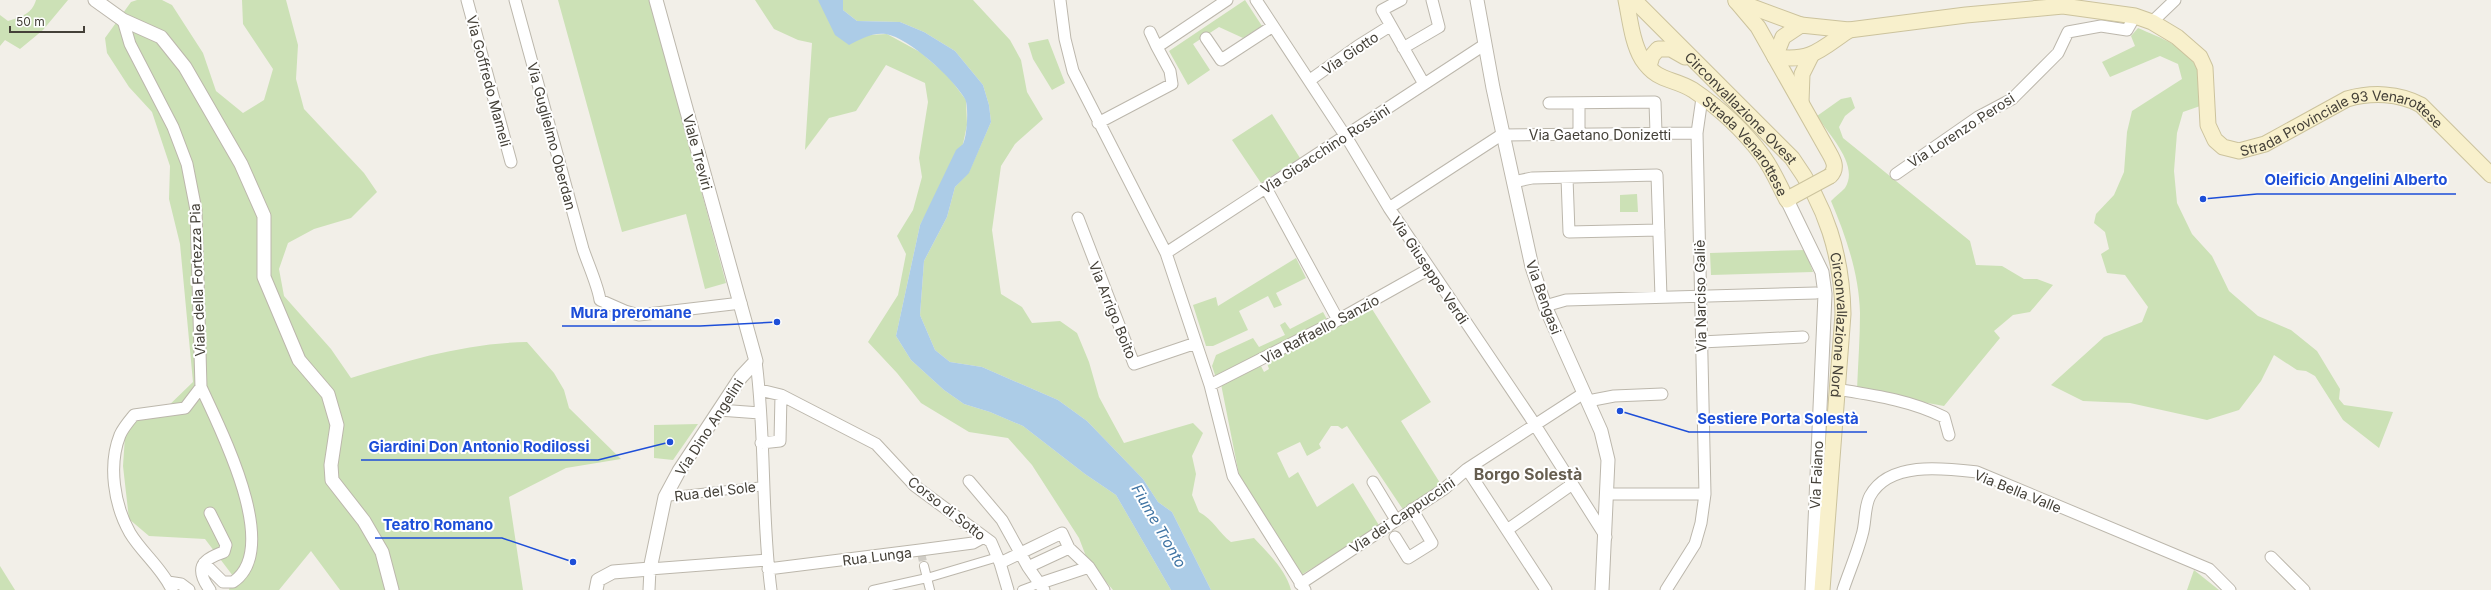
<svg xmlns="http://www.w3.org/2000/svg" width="2491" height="590" viewBox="0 0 2491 590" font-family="Inter,sans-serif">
  <rect width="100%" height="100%" fill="#f2efe8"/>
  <path fill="#cce1b6" d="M36 0H68L43 30 20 49 5 40 0 46V15L8 21C21 17 32 14 36 0Z
    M137 0H162L172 5 203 53 216 91 243 113 264 100 273 69 243 24 242 0H286L298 45 296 79 304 109 364 173 377 192 351 218 314 229 288 243 279 269 284 296 331 349 351 378C408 360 467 343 527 342L554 373 564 390 569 408 621 459 566 468 509 497 523 590H340L311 551 279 590H229L233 576 205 539 149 536 129 519 123 466 126 421 164 410 193 382 180 244 169 199 170 166 152 112 129 87 107 53 105 38 131 2Z
    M558 0H650L726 283 705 289 686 214 622 232Z
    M755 0H818L867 35 887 34 920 52 948 76 966 100 967 125 963 144 920 225 896 336 911 360 944 390 964 404 990 412 1023 426 1085 474 1116 495 1171 590H1113L1087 559 1079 538 1032 465 1008 438 969 432 921 403 897 373 868 342 898 295 906 254 897 236 913 210 922 177 919 158 928 102 925 83 886 65 856 111 829 118 805 150 812 43 798 40 774 29Z
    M843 0H973L1010 40 1021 60 1027 92 1043 119 1015 144 1001 166 992 230 1001 294 1022 307 1032 323 1060 321 1077 333 1089 362 1099 397 1124 443 1193 423 1203 433 1192 456 1196 474 1192 495 1199 512C1213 519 1219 533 1231 542L1254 538C1268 553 1286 570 1291 590H1211L1172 512 1158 502 1143 479 1087 421 1058 400 982 367 950 362 935 350 920 315 924 261 947 217 955 187 969 172 991 122 989 105 983 85 955 51 924 32 900 22 857 21 843 10Z
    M1245 0 1262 26 1243 38 1219 27 1193 44 1210 70 1188 85 1169 51Z
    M2138 28C2160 38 2188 46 2198 71 2202 81 2201 94 2203 105L2183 112 2177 133 2174 171 2177 203 2192 234 2212 256 2229 291 2258 316 2291 330 2317 351 2340 389 2339 399 2344 405 2393 412 2379 448 2343 420 2315 376 2306 371 2297 370 2274 355 2261 381 2239 410 2207 420 2130 403 2083 401 2051 385 2104 337 2142 322 2148 307 2125 275 2107 273 2101 254 2109 249 2105 232 2094 223 2096 214 2114 195 2124 172 2127 132 2132 111 2182 79 2178 64 2160 56 2110 77 2102 62 2135 46 2131 36Z
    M1048 39 1065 83 1052 90 1033 59 1028 43Z
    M1851 97 1855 108 1845 116 1839 127 1843 138 1970 241 1976 265 2002 266 2024 279H2037L2053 285 2030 312 2013 315 1994 331 2000 338 1944 406 1857 390C1858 364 1860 338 1860 313 1859 274 1846 236 1831 201 1835 197 1841 192 1845 188 1860 165 1828 134 1817 116L1841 99Z
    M1272 114 1300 158 1261 183 1232 140Z
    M1637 194 1638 212H1620V195Z
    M1805 250 1813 272 1711 275 1710 253Z
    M1296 258 1306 278 1276 293 1282 305 1274 308 1268 296 1239 311 1248 330 1213 346H1206L1193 305 1216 297 1218 306Z
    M1372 309 1431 402 1401 421 1442 486 1404 511 1347 426 1342 429 1338 426H1331L1319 444 1321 448 1307 456 1300 442 1277 453 1289 478 1298 472 1317 507 1353 483 1380 527 1301 575 1239 475 1221 384 1261 366 1264 372 1269 369 1267 363Z
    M1323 312 1329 323 1219 376 1215 375 1212 366 1216 355 1253 338 1259 347 1285 335 1280 325 1285 322 1290 329Z
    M698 424 673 460 654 458V425Z
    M0 566 15 590H0Z
    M2194 570 2219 590H2187Z"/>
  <path fill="#accce7" d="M818 0H843V10L857 21 900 22 924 32 955 51 983 85 989 105 991 122 969 173 955 187 947 217 924 261 920 315 935 350 950 362 982 367 1058 400 1087 421 1143 479 1158 502 1172 512 1211 590H1171L1116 495 1085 474 1023 426 990 412 964 404 944 390 911 360 896 336 920 225 956 150C958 148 961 146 963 144 967 137 969 106 965 99 954 79 909 38 886 34 872 32 861 39 849 45L835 35Z"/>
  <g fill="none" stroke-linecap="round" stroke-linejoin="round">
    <path stroke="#cfccc5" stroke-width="8" stroke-dasharray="8 4" stroke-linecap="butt" d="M921 553 924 566"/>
    <g stroke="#bcb7ac" stroke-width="10">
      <path id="pedestrian" d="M665 497 765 486
        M924 566 930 590
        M873 590 927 578 998 557
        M1022 590 1038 584"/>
    </g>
    <g stroke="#bcb7ac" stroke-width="13">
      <path id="minor" d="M467 0 511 162
        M515 0 583 249C588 264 598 286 600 300L625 311 639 315 741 303
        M1060 0 1065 39 1073 71 1166 253 1210 385 1233 476 1305 590
        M1256 0 1350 143 1389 208 1530 417 1606 537
        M1401 0 1382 10 1424 84
        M123 20 130 44 173 127 187 164 196 210 201 387 185 408 134 415C129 421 123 428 120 435 108 465 114 505 130 533 142 553 162 568 172 590
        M2152 22 2175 0
        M1150 32 1157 47
        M1206 38 1221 60 1273 26
        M1403 48 1439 27 1432 0
        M1310 80 1358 46 1390 26
        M1549 103 1655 102 1656 133
        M1579 103V134
        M1098 123 1172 84 1170 71 1157 47 1227 0
        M1896 174 1978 117 2012 99 2058 53 2068 32 2101 26 2127 30 2135 16
        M1567 178 1569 232 1659 230
        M1513 182 1532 178 1657 175 1661 297
        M1266 188 1338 320
        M1389 208 1498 137 1504 135 1697 133
        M1078 218 1134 364 1196 343
        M1166 253 1484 45
        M1545 306 1566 300 1816 293
        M1701 342 1803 337
        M756 361C766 437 761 514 771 590
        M1210 385 1338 320 1429 269
        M201 387C219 427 283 549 233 582H223L204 563
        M1836 389C1873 395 1910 400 1944 417L1949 435
        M760 390 781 395 876 444 915 486 991 542 1000 563 1008 590
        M1588 401 1614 396 1662 394
        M719 410 760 413
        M761 443 780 441 781 395
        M1467 469 1546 590
        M969 481 1002 520 1028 567 1044 590
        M1373 482 1396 520
        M1608 494H1705
        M210 513 226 545 224 552C200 560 195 569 210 590
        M1507 530 1571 485
        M1395 537 1408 558 1432 543 1412 509
        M2271 557 2304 590
        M1000 563 1062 533 1069 548 1089 567 1104 590
        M1028 567 1069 548
        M768 569 920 550 973 543 984 537
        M168 582 181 584 189 590
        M1038 584 1089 567
        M1300 584 1444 489 1467 469 1584 393
        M649 590 650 569 767 560
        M1666 590 1695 544 1701 523 1705 494 1697 133 1702 98
        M1843 590C1849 572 1857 554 1862 535 1866 523 1864 507 1870 496 1889 461 1943 468 1977 472L2209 569 2230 590"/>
    </g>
    <g stroke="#bcb7ac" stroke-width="15">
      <path id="tertiary" d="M95 0 123 20 161 37 185 67 241 164 264 216V277L299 360 328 394 337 425 331 465 332 480 364 521 382 552 392 590
        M1477 0 1493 88 1532 267 1545 306 1601 431 1608 460 1602 590
        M1787 200 1822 272 1825 294 1812 590
        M596 590 598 580 613 572 650 569 665 497 679 471 741 377 756 361 656 0"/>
    </g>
    <g stroke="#ccc39d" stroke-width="17">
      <g id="secondary">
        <path id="s1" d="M1626 0C1630 19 1632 42 1642 59 1658 83 1672 77 1693 90 1718 107 1744 131 1762 155 1772 168 1779 185 1787 200L1793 196"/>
        <path id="s2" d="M1634 0 1792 158C1826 205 1842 255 1843 314L1822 590"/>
        <path d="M1736 1 1758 27 1827 149C1832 158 1839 167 1830 176"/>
        <path d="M1736 1 1801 25"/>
        <path id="s3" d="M1775 57 1783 37 1801 25 1849 30 1966 15 2063 6 2135 16 2152 22 2177 37 2200 57 2205 68 2208 125 2215 140 2223 147 2239 151 2265 144 2347 99C2372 92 2399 93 2421 105L2491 175"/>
        <path d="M1775 57C1811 62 1820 50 1849 30"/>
        <path d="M1649 66 1652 56 1658 49H1671L1685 57"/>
        <path d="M1801 102 1802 74 1811 56"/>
      </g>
    </g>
    <use href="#pedestrian" stroke="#fff" stroke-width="8"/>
    <use href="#minor" stroke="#fff" stroke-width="11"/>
    <use href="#tertiary" stroke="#fff" stroke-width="13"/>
    <use href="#secondary" stroke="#f8f0cc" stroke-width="15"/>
    <g stroke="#ccc39d" stroke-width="17" stroke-linecap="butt">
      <path id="secondary-bridge" d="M1793 196 1830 176"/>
    </g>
    <use href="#secondary-bridge" stroke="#f8f0cc" stroke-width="15"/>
  </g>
  <g text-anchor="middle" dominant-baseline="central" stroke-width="4" stroke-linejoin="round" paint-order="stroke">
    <g font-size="14" fill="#444038" stroke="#fff">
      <text transform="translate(1350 53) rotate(-34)">Via Giotto</text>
      <text transform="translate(489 81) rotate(75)">Via Goffredo Mameli</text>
      <text stroke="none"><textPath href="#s2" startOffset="152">Circonvallazione Ovest</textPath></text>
      <text transform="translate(1961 130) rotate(-33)">Via Lorenzo Perosi</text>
      <text x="1600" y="134">Via Gaetano Donizetti</text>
      <text transform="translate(552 136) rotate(75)">Via Guglielmo Oberdan</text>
      <text stroke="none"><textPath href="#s3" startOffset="683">Strada Provinciale 93 Venarottese</textPath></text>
      <text stroke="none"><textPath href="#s1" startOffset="200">Strada Venarottese</textPath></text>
      <text transform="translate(1325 149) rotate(-33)">Via Gioacchino Rossini</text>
      <text transform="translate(698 152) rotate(75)">Viale Treviri</text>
      <text transform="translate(1430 270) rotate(56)">Via Giuseppe Verdi</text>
      <text transform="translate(197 280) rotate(-92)">Viale della Fortezza Pia</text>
      <text transform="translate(1700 296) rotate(-91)">Via Narciso Galiè</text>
      <text transform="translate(1544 297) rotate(70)">Via Bengasi</text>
      <text transform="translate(1113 310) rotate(68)">Via Arrigo Boito</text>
      <text stroke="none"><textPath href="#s2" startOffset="401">Circonvallazione Nord</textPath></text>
      <text transform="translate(1320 329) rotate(-28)">Via Raffaello Sanzio</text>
      <text transform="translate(709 427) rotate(-57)">Via Dino Angelini</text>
      <text transform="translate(1816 475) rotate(-87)">Via Faiano</text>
      <text transform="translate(715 491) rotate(-7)">Rua del Sole</text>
      <text transform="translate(2018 491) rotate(22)">Via Bella Valle</text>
      <text transform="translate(947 508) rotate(38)">Corso di Sotto</text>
      <text transform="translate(1402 515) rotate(-34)">Via dei Cappuccini</text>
      <text transform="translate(877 556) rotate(-7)">Rua Lunga</text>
    </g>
    <g font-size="15" font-style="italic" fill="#3e73a3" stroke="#fff">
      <text transform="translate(1159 526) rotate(60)">Fiume Tronto</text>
    </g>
    <g font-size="16" font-weight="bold" fill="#665e50" stroke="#fff">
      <text x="1528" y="474">Borgo Solestà</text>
    </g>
  </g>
  <path fill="none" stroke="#1d4ed8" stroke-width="1.5" d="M2203 199L2257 194H2456M777 322L700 326H562M1620 411L1689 432H1867M670 442L598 460H361M573 562L502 538H375"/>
  <g fill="#1d4ed8" stroke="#fff" stroke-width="1.5">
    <circle cx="2203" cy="199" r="4"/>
    <circle cx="777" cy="322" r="4"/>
    <circle cx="1620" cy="411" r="4"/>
    <circle cx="670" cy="442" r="4"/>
    <circle cx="573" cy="562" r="4"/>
  </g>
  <g font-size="15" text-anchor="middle" font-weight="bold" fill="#1d4ed8" stroke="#fff" stroke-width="4" stroke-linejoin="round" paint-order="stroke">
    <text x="2356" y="185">Oleificio Angelini Alberto</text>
    <text x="631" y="318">Mura preromane</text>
    <text x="1778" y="424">Sestiere Porta Solestà</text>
    <text x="479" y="452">Giardini Don Antonio Rodilossi</text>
    <text x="438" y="530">Teatro Romano</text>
  </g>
  <path d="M10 26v6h74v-6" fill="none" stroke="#444038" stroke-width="2"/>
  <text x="16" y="26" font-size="12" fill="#444038" stroke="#ffffff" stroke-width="3" paint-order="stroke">50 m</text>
</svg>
